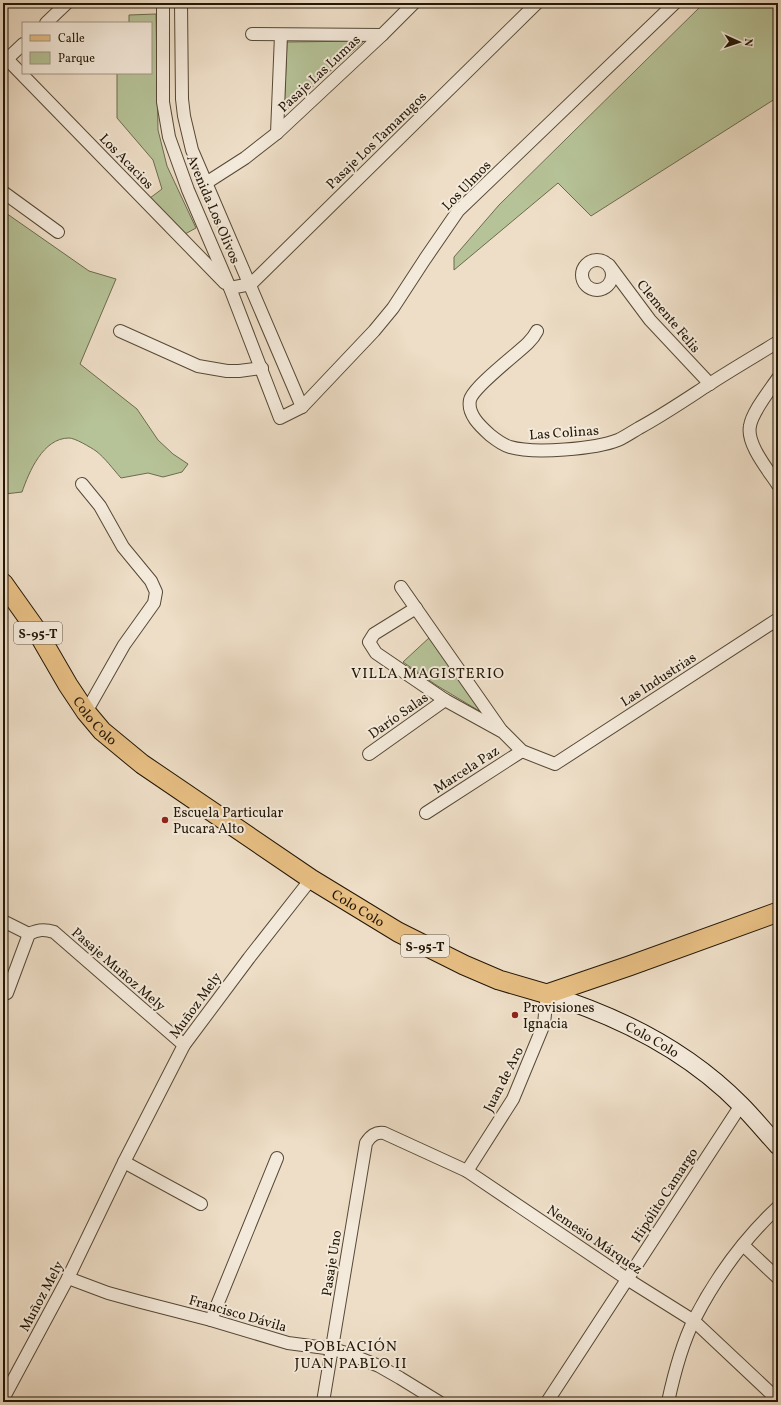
<svg xmlns="http://www.w3.org/2000/svg" width="781" height="1405" font-family="Vollkorn,serif">
<style>
.green{fill:#b6c297;stroke:#6c6c4e}
.lines{fill:none;stroke-linecap:round;stroke-linejoin:round}
.street-casing{stroke:#564936;stroke-width:14}
.secondary-casing{stroke:#231706;stroke-width:19}
.primary-casing{stroke:#231706;stroke-width:21}
.street{stroke:#f4eadb;stroke-width:12}
.secondary{stroke:#f4eadb;stroke-width:17}
.primary{stroke:#e7bf84;stroke-width:19}
.poi-dot{fill:#8f2418;stroke:#f4eadb;stroke-width:1.5}
.labels{text-anchor:middle;stroke-width:4;stroke-linejoin:round;paint-order:stroke}
.shield{fill:#f4eadb;stroke:#625646;stroke-width:1}
.shield-label{font-size:13px;font-weight:bold;fill:#231706}
.street-label{font-size:14px;fill:#231706;stroke:#f4eadb}
.poi-label{font-size:14px;fill:#231706;stroke:#f4eadb;text-anchor:start}
.neighbourhood-label{font-size:15px;letter-spacing:1px;fill:#231706;stroke:#f4eadb}
</style>
<rect width="100%" height="100%" fill="#eedec7"/>
<filter id="stains"><feTurbulence type="fractalNoise" baseFrequency=".005" numOctaves="4"/><feColorMatrix values="0 0 0 0 .2 0 0 0 0 .09 0 0 0 0 .02 0 0 0 .5 -.17"/></filter>
<radialGradient id="worn" r=".72"><stop offset=".6" stop-color="#630" stop-opacity="0"/><stop offset="1" stop-color="#630" stop-opacity=".3"/></radialGradient>
<g class="green">
<polygon points="704,3 778,3 778,97 591,216 558,183 454,270 454,257 499,205"/>
<polygon points="156,14 158,130 167,166 196,228 185,234 150,198 162,189 153,160 117,118 117,73 151,73 151,23 129,23 129,15"/>
<polygon points="364,41 284,112 287,42"/>
<path d="M3,211L89,271L116,279L80,364L137,409L158,440L173,454L188,464L182,472L163,477L148,473L121,478C113,469 105,458 96,451C90,447 75,438 69,438C43,438 29,472 22,492L5,494L3,493Z"/>
<polygon points="430,637 481,712 436,685 403,662"/>
</g>
<g class="lines">
<g class="street-casing">
<g id="street">
<polyline points="163,3 163,102 169,137 188,190 230,288 280,418 302,407 374,331 393,308 425,259 458,211 675,3"/>
<polyline points="181,3 182,99 184,116 192,150 302,407"/>
<polyline points="46,23 67,3"/>
<polyline points="252,34 382,35"/>
<polyline points="3,55 225,283"/>
<polyline points="3,63 23,44"/>
<polyline points="277,133 281,35"/>
<polyline points="206,183 245,158 277,133 382,35 414,3"/>
<polyline points="3,192 58,232"/>
<circle cx="597" cy="275" r="15"/>
<polyline points="609,265 650,320 710,384"/>
<polyline points="230,288 251,284 537,3"/>
<polyline points="120,331 198,366 227,371 239,371 262,368"/>
<path d="M537,331C535,335 532,339 528,343C517,354 473,387 470,400C467,414 480,426 490,435C495,439 503,445 510,447C534,454 596,449 618,440C625,437 632,432 639,428C663,415 685,400 708,385C731,370 755,356 778,342"/>
<path d="M778,378C770,390 752,412 750,426C746,444 769,471 778,485"/>
<polyline points="82,484 100,506 123,547 151,581 156,592 154,603 124,645 86,712"/>
<polyline points="401,587 501,730"/>
<polyline points="416,608 374,634 369,642 376,653 445,700 503,732 522,751 555,764 778,619"/>
<polyline points="369,754 445,700"/>
<polyline points="426,813 522,751"/>
<polyline points="3,921 29,934"/>
<path d="M3,995L7,993L29,934C38,929 45,929 54,932L184,1045"/>
<polyline points="124,1162 201,1204"/>
<polyline points="467,1171 513,1099 544,1024 547,994"/>
<polyline points="743,1245 778,1278"/>
<polyline points="68,1278 108,1293 141,1302 211,1320 288,1343 333,1349 349,1354 379,1366 400,1378 439,1402"/>
<polyline points="211,1320 277,1158"/>
<polyline points="3,1399 68,1278 124,1162 184,1045 249,958 311,879"/>
<path d="M323,1402L366,1143C371,1135 376,1132 384,1133L467,1171L627,1279L694,1321L778,1400"/>
<polyline points="547,1402 741,1105"/>
<path d="M668,1402C674,1374 681,1346 694,1320C715,1279 744,1239 778,1207"/>
</g>
</g>
<g class="secondary-casing">
<g id="secondary">
<path id="s1" d="M547,994C618,1016 688,1051 741,1105C754,1118 766,1133 778,1146"/>
</g>
</g>
<g class="primary-casing">
<g id="primary">
<path id="s2" d="M3,583L35,628L68,685L86,712L102,731L142,764L311,879L398,932L464,965L499,980L547,994L629,966L778,912"/>
</g>
</g>
<use href="#street" class="street"/>
<use href="#secondary" class="secondary"/>
<use href="#primary" class="primary"/>
</g>
<g class="poi-dot">
<circle cx="165" cy="820" r="4"/>
<circle cx="515" cy="1015" r="4"/>
</g>
<g class="labels">
<g class="shield">
<rect x="14" y="622" width="48" height="22" rx="3"/>
<rect x="401" y="935" width="48" height="22" rx="3"/>
</g>
<g class="shield-label">
<text x="38" y="638">S-95-T</text>
<text x="425" y="951">S-95-T</text>
</g>
<g class="street-label">
<text transform="translate(319 73) rotate(-43)" y="5">Pasaje Las Lumas</text>
<text transform="translate(376 140) rotate(-44)" y="5">Pasaje Los Tamarugos</text>
<text transform="translate(127 161) rotate(46)" y="5">Los Acacios</text>
<text transform="translate(466 185) rotate(-46)" y="5">Los Ulmos</text>
<text transform="translate(214 209) rotate(67)" y="5">Avenida Los Olivos</text>
<text transform="translate(669 316) rotate(50)" y="5">Clemente Felis</text>
<text transform="translate(564 432) rotate(-4)" y="5">Las Colinas</text>
<text transform="translate(658 679) rotate(-33)" y="5">Las Industrias</text>
<text transform="translate(398 715) rotate(-35)" y="5">Darío Salas</text>
<text dy="5" stroke="none"><textPath href="#s2" startOffset="166">Colo Colo</textPath></text>
<text transform="translate(466 769) rotate(-33)" y="5">Marcela Paz</text>
<text dy="5" stroke="none"><textPath href="#s2" startOffset="490">Colo Colo</textPath></text>
<text transform="translate(119 969) rotate(41)" y="5">Pasaje Muñoz Mely</text>
<text transform="translate(195 1005) rotate(-54)" y="5">Muñoz Mely</text>
<text dy="5" stroke="none"><textPath href="#s1" startOffset="115">Colo Colo</textPath></text>
<text transform="translate(503 1079) rotate(-63)" y="5">Juan de Aro</text>
<text transform="translate(664 1195) rotate(-57)" y="5">Hipólito Camargo</text>
<text transform="translate(595 1239) rotate(34)" y="5">Nemesio Márquez</text>
<text transform="translate(331 1263) rotate(-81)" y="5">Pasaje Uno</text>
<text transform="translate(41 1296) rotate(-62)" y="5">Muñoz Mely</text>
<text transform="translate(238 1313) rotate(16)" y="5">Francisco Dávila</text>
</g>
<g class="poi-label">
<text x="173" y="817">Escuela Particular<tspan x="173" dy="16">Pucara Alto</tspan></text>
<text x="523" y="1012">Provisiones<tspan x="523" dy="16">Ignacia</tspan></text>
</g>
<g class="neighbourhood-label">
<text x="428" y="678">VILLA MAGISTERIO</text>
<text x="351" y="1351">POBLACIÓN<tspan x="351" dy="17">JUAN PABLO II</tspan></text>
</g>
</g>
<rect width="781" height="1405" fill="none" stroke="#eedec7" stroke-width="16"/>
<rect x="4" y="4" width="773" height="1397" fill="none" stroke="#231706" stroke-width="2"/>
<rect x="8" y="8" width="765" height="1389" fill="none" stroke="#231706"/>
<rect x="22" y="22" width="130" height="52" fill="#f4eadb" stroke="#a09686"/>
<rect x="30" y="35" width="20" height="6" fill="#e7bf84" stroke="#a09686"/>
<text x="58" y="42" font-size="12" fill="#231706">Calle</text>
<rect x="30" y="52" width="20" height="12" fill="#b6c297" stroke="#a09686"/>
<text x="58" y="62" font-size="12" fill="#231706">Parque</text>
<g transform="translate(739 42) rotate(93)" stroke="#f4eadb" stroke-width="3" paint-order="stroke">
<path d="M0-3L7 15L0 10L-7 15Z" fill="#231706"/>
<text y="-6" font-size="11" font-weight="bold" text-anchor="middle" fill="#231706">N</text>
</g>
<rect width="100%" height="100%" filter="url(#stains)"/>
<rect width="100%" height="100%" fill="url(#worn)"/>
</svg>
